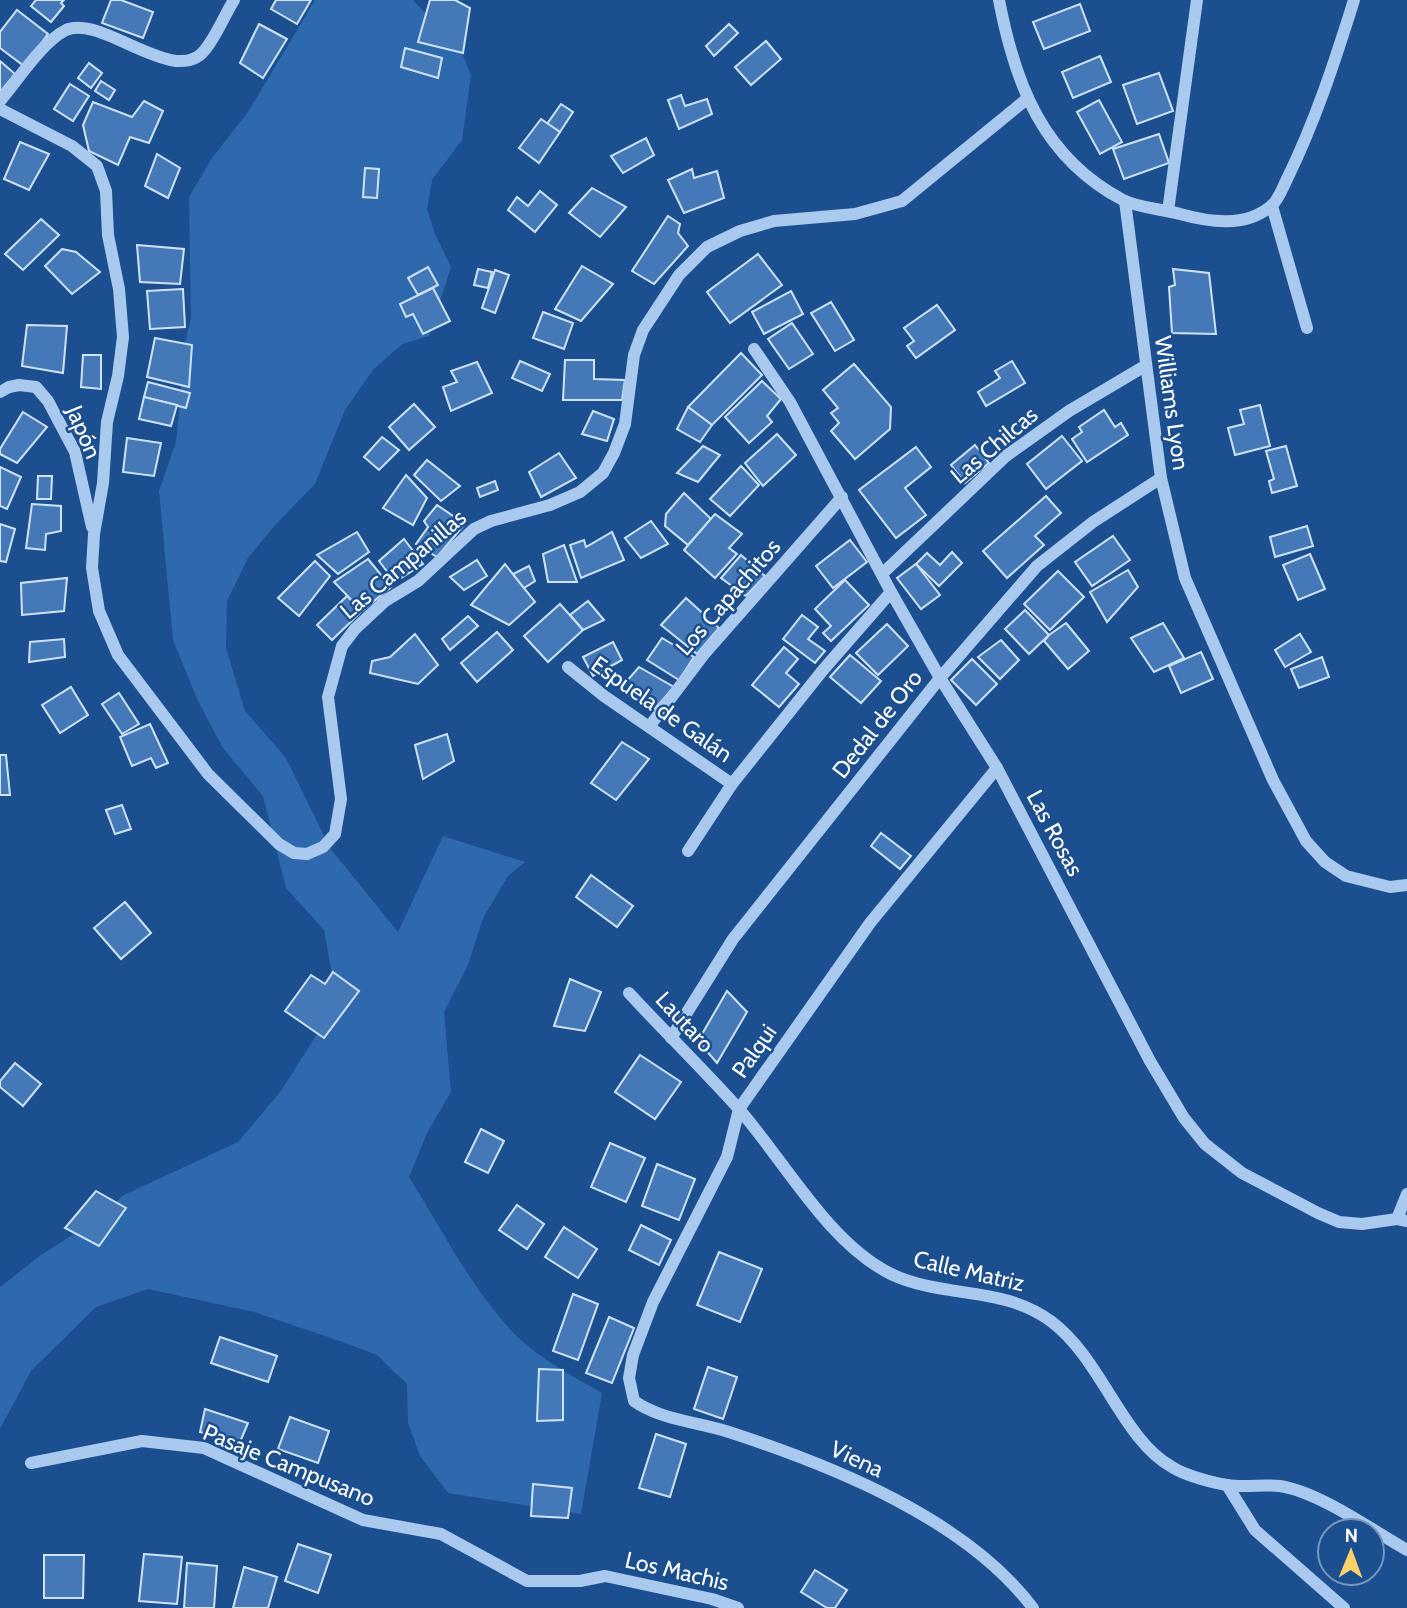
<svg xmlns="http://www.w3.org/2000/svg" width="1407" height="1608" font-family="Cabin,sans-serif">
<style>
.green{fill:#2e69ad}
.building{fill:#4478b7;stroke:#cfe3fa;stroke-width:2}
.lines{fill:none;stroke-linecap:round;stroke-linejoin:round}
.minor{stroke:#a9c9ee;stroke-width:12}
.labels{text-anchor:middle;stroke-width:5;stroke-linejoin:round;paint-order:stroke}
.street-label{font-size:23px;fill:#fff;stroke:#1b4f8f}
</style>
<rect width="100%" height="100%" fill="#1b4f8f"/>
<path class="green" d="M315,0H413L462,53L471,75L462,140L432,180L427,209L435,234L451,267L429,336L402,344L373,370L345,410L315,484L276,524L248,558L227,601L226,648L245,711L286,758L330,848L398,932L443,836L525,862L508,876L483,918L468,965L444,1012L451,1092L427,1133L409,1177C441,1228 469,1284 510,1329C534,1356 571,1375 602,1393L581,1514L448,1493L420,1456L408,1423L407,1384L377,1355L337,1340L254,1312L148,1289L96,1307L31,1371L0,1429V1287L41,1255L88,1225L124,1195L238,1142L281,1091L322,1026L331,969L324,930L286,888L263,796L223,748L198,701L173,640L159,491L176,442L181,391L182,354L191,318L189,197L212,158L248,112Z"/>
<g class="building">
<polygon points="36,0 64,0 61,3 64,6 51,22 31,6"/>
<polygon points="111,0 121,0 153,12 143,38 102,23"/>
<polygon points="276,0 311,0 297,24 271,9"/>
<polygon points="430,0 455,0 470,8 463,53 418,42"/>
<polygon points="1080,4 1090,31 1044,49 1033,22"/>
<polygon points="17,10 48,34 24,66 0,48 0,32"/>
<polygon points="259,24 287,39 263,78 240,63"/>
<polygon points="729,24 738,33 714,56 706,46"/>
<polygon points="766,41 781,59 751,85 735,67"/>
<polygon points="405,48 442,58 438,78 401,67"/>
<polygon points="1100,56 1111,82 1073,98 1062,72"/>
<polygon points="0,61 15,74 0,92"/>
<polygon points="89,63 102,73 91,88 78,78"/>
<polygon points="1159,73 1173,111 1137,124 1123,85"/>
<polygon points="101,81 115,90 109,100 95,91"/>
<polygon points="70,84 89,96 73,121 54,109"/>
<polygon points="681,95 685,106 707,99 712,114 679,129 668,100"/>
<polygon points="1099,100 1122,142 1100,154 1077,112"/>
<polygon points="144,101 163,111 149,143 130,137 118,165 89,151 83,125 93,102 132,117"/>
<polygon points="561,104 573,112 560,132 547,124"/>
<polygon points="541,119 560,132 539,163 519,148"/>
<polygon points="1159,134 1169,163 1124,179 1113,149"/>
<polygon points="646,138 654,155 623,173 611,156"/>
<polygon points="20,142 49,154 29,190 4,179"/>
<polygon points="157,154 180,168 168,198 145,186"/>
<polygon points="365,168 379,169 377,198 363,197"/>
<polygon points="692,169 694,178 717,171 724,198 684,213 668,180"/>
<polygon points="592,188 626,207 600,237 569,213"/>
<polygon points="540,191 557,205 535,232 508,210 517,197 528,206"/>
<polygon points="668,216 680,224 678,233 688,246 654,284 632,271"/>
<polygon points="41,219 59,235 23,270 5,254"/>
<polygon points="137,245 184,249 180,284 140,282"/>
<polygon points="62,249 76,252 100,272 72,294 45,266"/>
<polygon points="758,254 782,285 730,323 707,292"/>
<polygon points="582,266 613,284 581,321 555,309"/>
<polygon points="428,267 438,285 418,295 408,278"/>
<polygon points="478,269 492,272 488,288 474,285"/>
<polygon points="1173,269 1209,273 1216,334 1172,333 1169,287 1175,285"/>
<polygon points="495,270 509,275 495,313 482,308"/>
<polygon points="433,288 450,321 423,334 413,314 406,317 400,304"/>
<polygon points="183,289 185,327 150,329 147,291"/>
<polygon points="791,291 803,314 764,334 752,312"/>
<polygon points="831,302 854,340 835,351 811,313"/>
<polygon points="937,305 955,330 916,358 907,346 914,341 904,328"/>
<polygon points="543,312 573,323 564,349 533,338"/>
<polygon points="792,323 813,354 789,369 768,339"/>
<polygon points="27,325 67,326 63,373 22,366"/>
<polygon points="155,338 192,345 189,387 147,377"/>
<polygon points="741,353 762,375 712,425 688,407"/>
<polygon points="83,355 101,355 101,389 81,387"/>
<polygon points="565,360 594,360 594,379 625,380 622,400 563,400"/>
<polygon points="520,361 550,374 542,391 512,378"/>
<polygon points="1012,361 1025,383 986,406 978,392 1000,378 995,371"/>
<polygon points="477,362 492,393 451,411 443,387 457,382 451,371"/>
<polygon points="854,364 891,407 890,429 855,459 831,431 839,423 831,413 838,408 823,390"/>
<polygon points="762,381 781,399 767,416 772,422 749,443 725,417"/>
<polygon points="148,382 190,393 186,408 144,397"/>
<polygon points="144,397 177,405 171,426 139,419"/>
<polygon points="414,404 435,427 409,450 389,427"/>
<polygon points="1260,405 1270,446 1235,455 1228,428 1244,424 1240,410"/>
<polygon points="688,407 712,425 700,442 677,429"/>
<polygon points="1104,410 1115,427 1121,423 1128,435 1087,462 1072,439 1082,432 1079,427"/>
<polygon points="593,411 614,419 607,441 582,434"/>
<polygon points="23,412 47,427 17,463 0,454 0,449"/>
<polygon points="777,434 796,455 763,486 745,463"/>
<polygon points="1062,436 1082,461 1046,489 1027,464"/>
<polygon points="382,437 399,450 379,470 364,457"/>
<polygon points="127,438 161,443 154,476 123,472"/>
<polygon points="975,445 989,463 965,483 951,465"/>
<polygon points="703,446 720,455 698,482 677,473"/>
<polygon points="1286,446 1297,486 1272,493 1269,481 1274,479 1266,451"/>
<polygon points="916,447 931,467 905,488 926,515 896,538 859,490"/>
<polygon points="559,453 576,478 541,497 529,472"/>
<polygon points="427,460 460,486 441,501 414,475"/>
<polygon points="741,466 759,485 730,516 710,499"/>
<polygon points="0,467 21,477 7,509 0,506"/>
<polygon points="406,475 427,498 413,525 383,508"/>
<polygon points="38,476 52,476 51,499 37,499"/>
<polygon points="495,481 498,490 480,497 477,488"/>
<polygon points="684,493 711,519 688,545 665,526 666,514"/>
<polygon points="1046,496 1061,513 1035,536 1044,545 1007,578 983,551"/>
<polygon points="32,504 61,506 61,531 46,534 45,550 26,548"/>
<polygon points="437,505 465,524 437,557 416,544 428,527 424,521"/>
<polygon points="715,514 742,534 729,548 737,554 715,578 684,550"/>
<polygon points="651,521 668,544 641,558 625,538"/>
<polygon points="0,524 15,529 6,562 0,561"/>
<polygon points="1307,526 1313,546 1275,557 1270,537"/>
<polygon points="357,532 369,552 338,574 317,555"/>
<polygon points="612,532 624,560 581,578 570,545 584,540 586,547"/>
<polygon points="1113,536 1130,560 1092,586 1075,562"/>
<polygon points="404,539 423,564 395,582 379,561"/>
<polygon points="850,540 867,562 833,588 816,566"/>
<polygon points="564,545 577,582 548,582 543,554"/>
<polygon points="952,552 962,563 939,586 916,564 927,553 940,565"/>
<polygon points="1310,554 1325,589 1298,600 1283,565"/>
<polygon points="741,555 765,576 746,596 721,578"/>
<polygon points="368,559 391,587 362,611 334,582"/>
<polygon points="477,560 487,576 464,590 450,577"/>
<polygon points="315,561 330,576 299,616 278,598"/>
<polygon points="505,564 535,602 509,625 471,605"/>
<polygon points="916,564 940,595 921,609 897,578"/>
<polygon points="529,566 535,581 524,588 513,574"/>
<polygon points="1128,570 1138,587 1107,622 1090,592"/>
<polygon points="1058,571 1084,597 1050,630 1024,604"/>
<polygon points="67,578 64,611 22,615 21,583"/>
<polygon points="845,580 869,605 831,641 823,633 831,626 815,609"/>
<polygon points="347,596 362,611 332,640 317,625"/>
<polygon points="686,598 719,628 697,654 661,625"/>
<polygon points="588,601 604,620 583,630 570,615"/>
<polygon points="560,604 583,630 548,662 524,636"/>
<polygon points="1025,610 1049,635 1029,654 1005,629"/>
<polygon points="802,615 818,627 808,639 825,651 815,663 783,639"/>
<polygon points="468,616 478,626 450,650 442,639"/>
<polygon points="1066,623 1089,651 1068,669 1044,641 1049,635"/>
<polygon points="1163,623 1184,658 1154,672 1131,638"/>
<polygon points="887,624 908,646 878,675 856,653"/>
<polygon points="497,632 513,650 477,682 461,663"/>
<polygon points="415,634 438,665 418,684 370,673 372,661 390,657"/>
<polygon points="1300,634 1311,652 1285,667 1275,650"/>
<polygon points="662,638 694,657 679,680 647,660"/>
<polygon points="64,639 65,657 29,662 30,642"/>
<polygon points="1001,640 1019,660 1000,679 978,657"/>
<polygon points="613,642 622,660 593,676 583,657"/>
<polygon points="784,647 798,659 786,673 799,684 779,707 752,685"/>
<polygon points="1201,652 1213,679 1181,693 1169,666"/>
<polygon points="850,655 881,681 861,703 830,677"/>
<polygon points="1322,657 1329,677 1299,688 1291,669"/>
<polygon points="972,659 997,684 976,705 951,680"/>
<polygon points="639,667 674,687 652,712 620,689"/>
<polygon points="71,687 88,715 60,733 42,705"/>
<polygon points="119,693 139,724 122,734 102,704"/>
<polygon points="150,724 168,763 156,768 151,758 132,766 120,737"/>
<polygon points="447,734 454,761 423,779 415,745"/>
<polygon points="622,742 649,759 616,800 591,783"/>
<polygon points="0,755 6,755 10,795 0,795"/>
<polygon points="122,805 131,829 115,834 106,810"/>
<polygon points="881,833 911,856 900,869 871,846"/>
<polygon points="591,875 633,906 617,927 576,897"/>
<polygon points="125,902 151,933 121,959 94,928"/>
<polygon points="333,972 359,991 324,1038 285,1011 311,975 325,984"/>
<polygon points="570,979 601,992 585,1031 554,1026"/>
<polygon points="727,991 747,1012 717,1063 698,1041"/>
<polygon points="640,1055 681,1082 655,1119 615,1092"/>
<polygon points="15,1063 41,1084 23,1106 0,1087 0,1081"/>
<polygon points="481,1129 504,1141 488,1173 465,1162"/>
<polygon points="610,1143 645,1158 626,1202 591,1187"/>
<polygon points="657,1164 695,1179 679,1220 642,1206"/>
<polygon points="96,1191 126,1208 99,1246 65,1228"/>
<polygon points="517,1205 544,1224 527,1249 499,1230"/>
<polygon points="641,1225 671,1240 659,1265 629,1250"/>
<polygon points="564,1227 597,1249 578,1278 545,1257"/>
<polygon points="719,1252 762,1269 740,1322 697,1305"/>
<polygon points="573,1294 598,1304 578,1360 553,1351"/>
<polygon points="609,1317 634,1328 612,1383 586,1373"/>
<polygon points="220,1337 277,1356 268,1382 211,1363"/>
<polygon points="708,1367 737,1377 723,1419 694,1409"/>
<polygon points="539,1369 563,1370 563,1420 537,1421"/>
<polygon points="205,1409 248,1423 240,1442 200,1432"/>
<polygon points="290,1417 329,1431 318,1463 278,1449"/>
<polygon points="656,1434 686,1444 670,1497 639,1488"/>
<polygon points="533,1484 572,1488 568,1518 531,1516"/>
<polygon points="298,1544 331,1555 318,1593 285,1581"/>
<polygon points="144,1554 182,1557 177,1604 139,1601"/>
<polygon points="44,1555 84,1555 83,1598 44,1598"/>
<polygon points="187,1563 217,1566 214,1608 184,1608"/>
<polygon points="244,1567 277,1577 268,1608 233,1608"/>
<polygon points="815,1570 847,1590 835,1608 827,1608 801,1592"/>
</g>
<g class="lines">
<g class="minor">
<path d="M999,0C1015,84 1043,158 1123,200C1139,208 1162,209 1180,214C1209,222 1245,228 1271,206C1278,201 1283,187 1287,179C1315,122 1335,61 1354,0"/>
<path d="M0,101C18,80 42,42 66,30C101,14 174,87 204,51C216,37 224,16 234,0"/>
<polyline points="0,109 72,146 97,166 106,191 108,235 119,289 123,337 118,376 107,422 103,483 94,534 92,568 99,611 118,655 208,774 279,844 294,853 307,854 323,847 335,834 341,799 328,697 342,646 355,629 385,601 418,581 474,529 491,521 550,505 580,492 603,473 614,453 625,424 634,355 643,330 679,275 707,247 740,231 774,221 855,214 902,201 1028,98"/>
<polyline points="1125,201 1161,478 1185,578 1273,780 1306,841 1325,862 1346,876 1390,887 1407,885"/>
<polyline points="1272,206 1307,328"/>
<polyline points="1168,211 1197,0"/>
<polyline points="754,349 790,402 891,592 940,678 997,768 1150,1061 1184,1118 1205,1144 1242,1173 1318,1213 1339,1222 1362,1224 1397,1219 1407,1221"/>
<polyline points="0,392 9,387 19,385 36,387 48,401 75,452 92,527"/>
<polyline points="882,574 1006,456 1069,411 1145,366"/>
<polyline points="568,667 604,696 732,784"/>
<polyline points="649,727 705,653 842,497"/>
<path d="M997,768L870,923L739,1109L727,1157L653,1302L633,1355L629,1378L634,1401C661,1420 698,1422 729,1432C833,1466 966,1519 1033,1608"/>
<polyline points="688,851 732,784 823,670 891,592"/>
<path d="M629,993C665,1032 703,1069 738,1108C784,1160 828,1243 891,1274C944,1299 1003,1285 1052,1322C1102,1360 1122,1439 1172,1467C1184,1475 1213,1483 1227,1485C1244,1488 1263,1484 1280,1486C1319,1492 1372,1530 1407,1550"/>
<polyline points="671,1038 733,939 940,678 1037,566 1093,522 1161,478"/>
<polyline points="1397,1219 1407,1194"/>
<polyline points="31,1463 142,1441 204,1448 363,1520 441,1534 527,1581 580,1581 605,1576 712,1599 738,1608"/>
<polyline points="1227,1485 1255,1530 1344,1608"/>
</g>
</g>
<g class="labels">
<g class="street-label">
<text transform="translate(1172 403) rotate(82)" y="8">Williams Lyon</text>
<text transform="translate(84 432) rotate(67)" y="8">Japón</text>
<text transform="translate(994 445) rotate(-40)" y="8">Las Chilcas</text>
<text transform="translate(403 564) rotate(-40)" y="8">Las Campanillas</text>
<text transform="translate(728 597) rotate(-49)" y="8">Los Capachitos</text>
<text transform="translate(662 709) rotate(35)" y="8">Espuela de Galán</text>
<text transform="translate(877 724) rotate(-52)" y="8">Dedal de Oro</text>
<text transform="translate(1055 833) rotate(62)" y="8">Las Rosas</text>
<text transform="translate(685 1022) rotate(47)" y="8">Lautaro</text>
<text transform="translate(754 1051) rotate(-55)" y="8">Palqui</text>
<text transform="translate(969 1271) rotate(13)" y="8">Calle Matriz</text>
<text transform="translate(857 1459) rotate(25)" y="8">Viena</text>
<text transform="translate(289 1465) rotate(22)" y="8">Pasaje Campusano</text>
<text transform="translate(677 1571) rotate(13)" y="8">Los Machis</text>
</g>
</g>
<g transform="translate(1351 1552) rotate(1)"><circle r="33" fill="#1b4f8f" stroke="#7695bc" stroke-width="2"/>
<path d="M0-5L12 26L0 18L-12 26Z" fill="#ffd166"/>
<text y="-10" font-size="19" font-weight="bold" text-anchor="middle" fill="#ffffff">N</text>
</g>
</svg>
